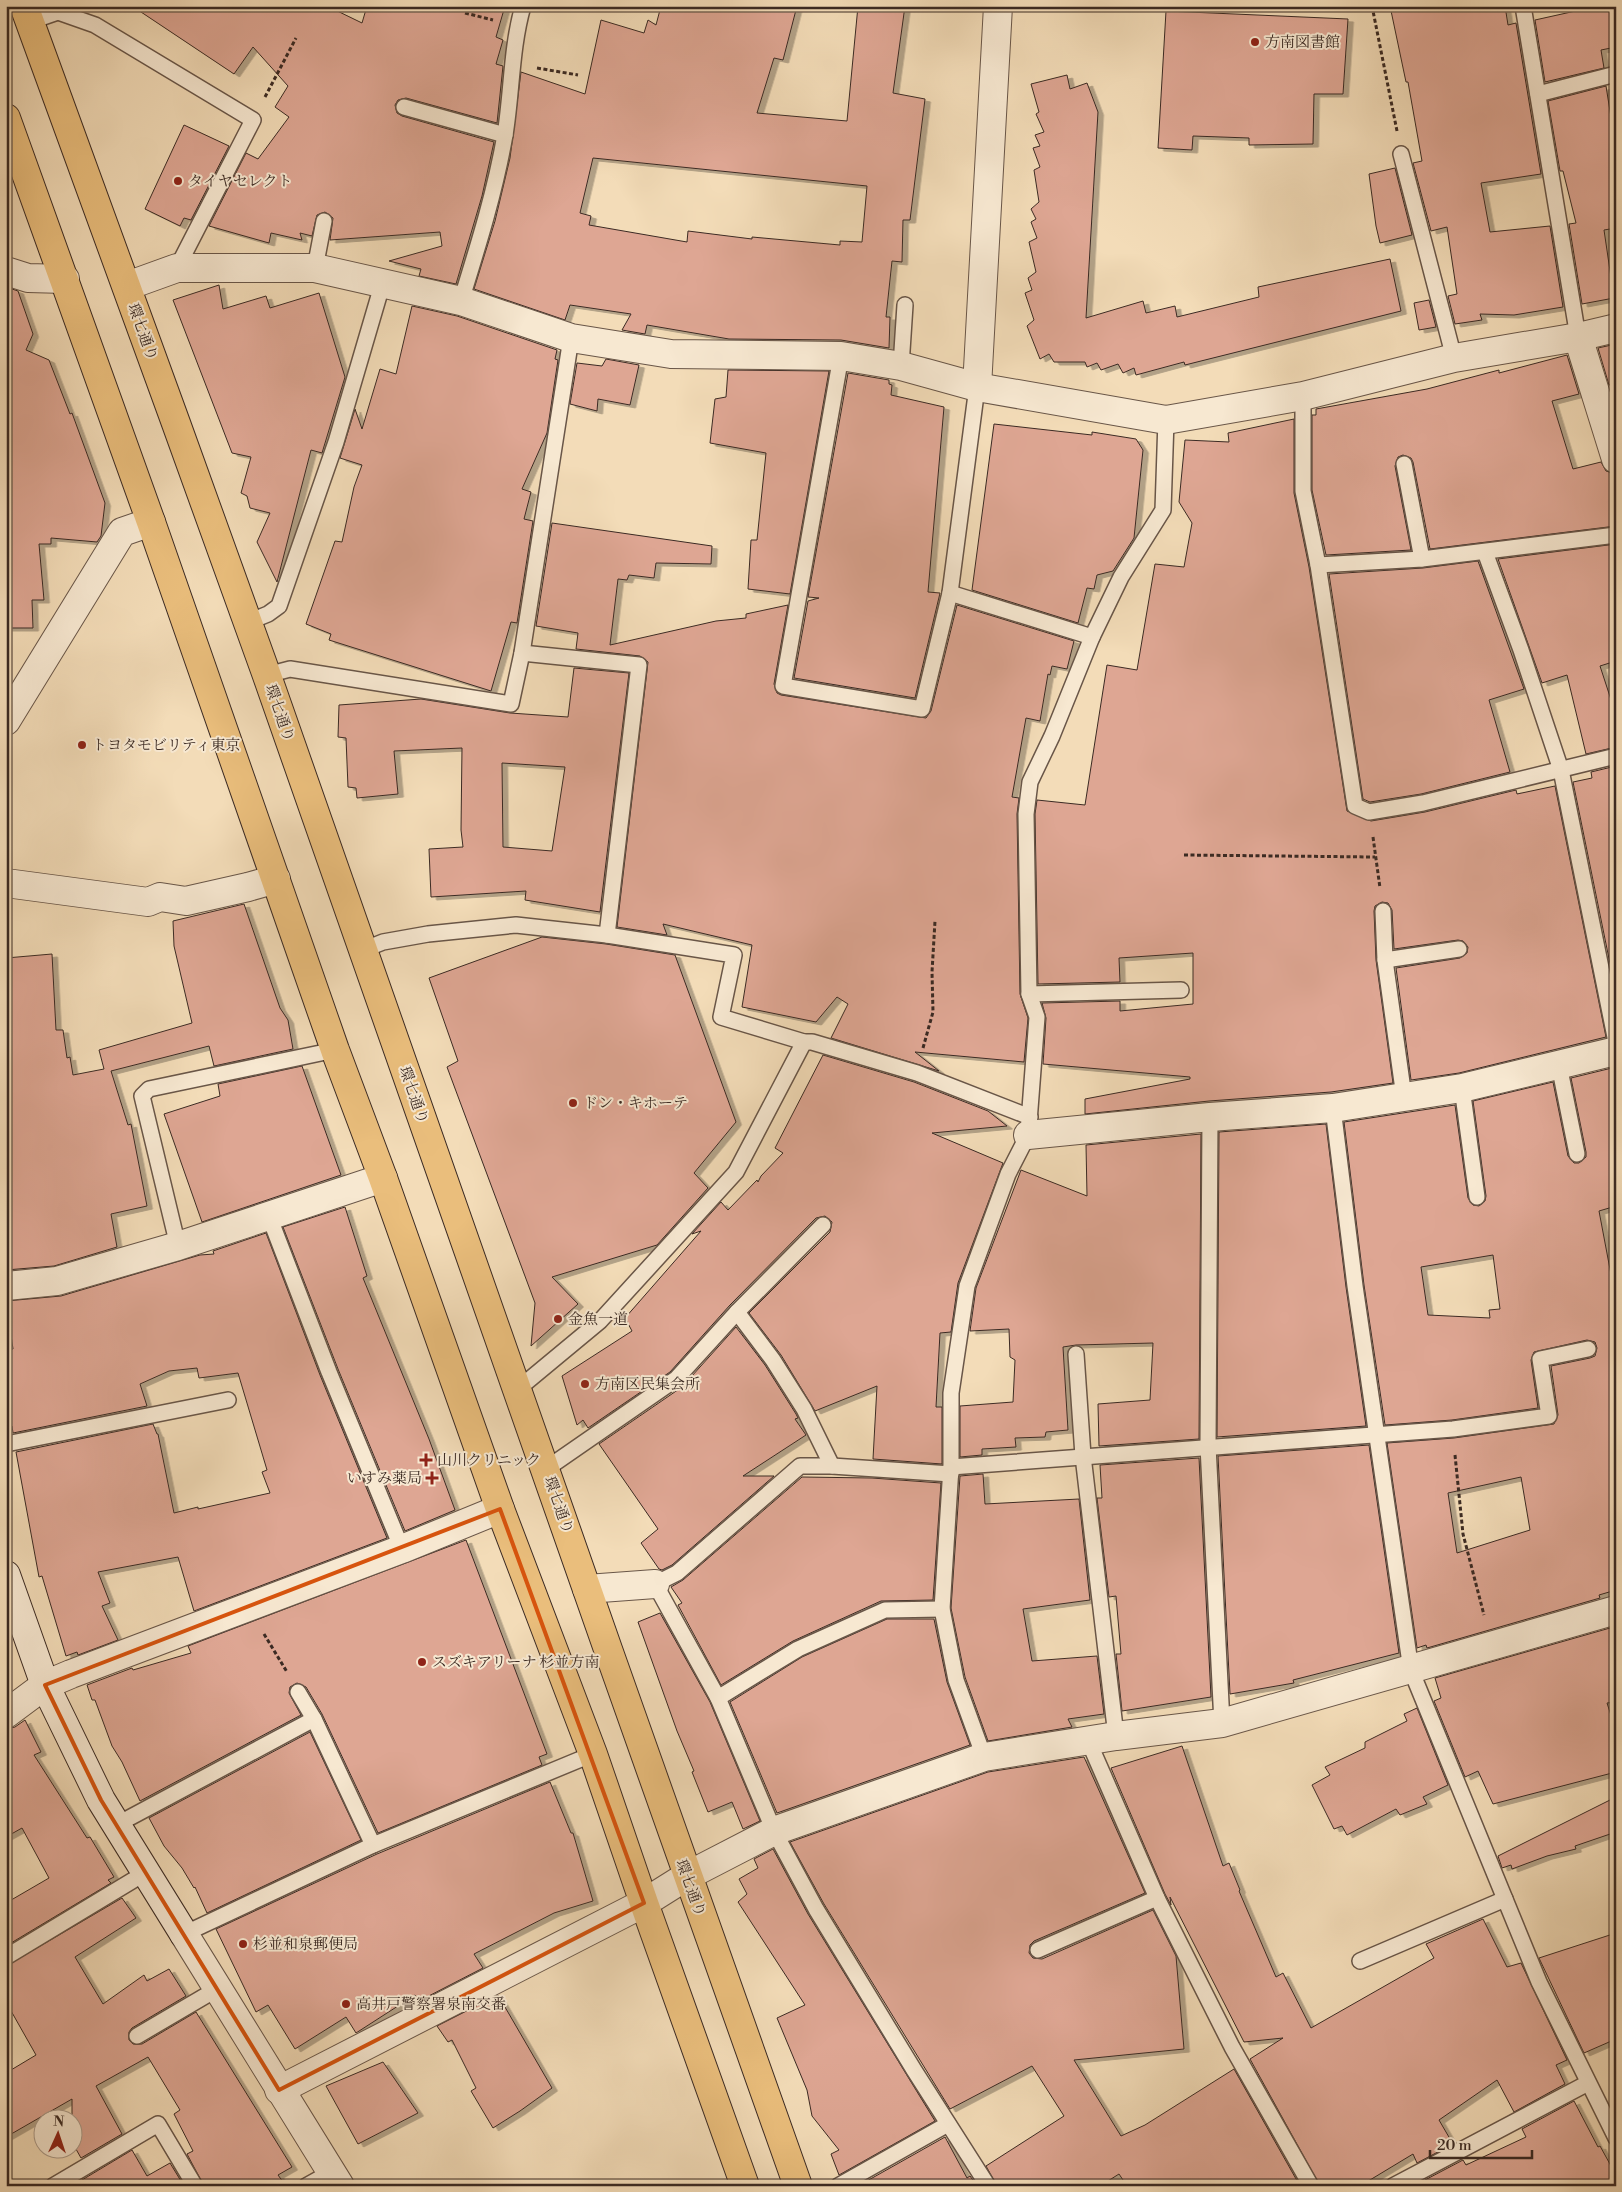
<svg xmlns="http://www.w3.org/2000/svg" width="1622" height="2192" font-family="'Libre Bodoni','Noto Serif JP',serif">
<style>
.building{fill:#dea693;stroke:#3b2a23;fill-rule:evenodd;filter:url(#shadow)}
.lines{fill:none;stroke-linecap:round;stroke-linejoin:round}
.lane-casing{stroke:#695648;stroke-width:18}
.street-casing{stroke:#695648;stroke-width:30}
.secondary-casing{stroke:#3b2a23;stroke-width:30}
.primary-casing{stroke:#3b2a23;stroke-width:30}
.path{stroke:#3b2a23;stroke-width:3;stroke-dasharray:4 2.5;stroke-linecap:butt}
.lane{stroke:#f7e8d1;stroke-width:15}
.street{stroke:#f7e8d1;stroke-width:28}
.secondary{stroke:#f7e8d1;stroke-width:28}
.primary{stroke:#eabe7c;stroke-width:28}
.marked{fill:none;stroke:#d7540e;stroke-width:4;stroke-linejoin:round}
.poi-dot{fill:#8f2418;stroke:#f7e8d1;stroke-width:2}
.labels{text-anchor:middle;stroke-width:4;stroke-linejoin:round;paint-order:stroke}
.poi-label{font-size:15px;fill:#3b2a23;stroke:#f7e8d1;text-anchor:start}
.street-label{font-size:15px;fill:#3b2a23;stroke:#f7e8d1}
</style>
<defs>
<filter id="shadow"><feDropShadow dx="5.5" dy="3" stdDeviation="0" flood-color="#0004"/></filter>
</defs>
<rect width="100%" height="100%" fill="#f3dcb8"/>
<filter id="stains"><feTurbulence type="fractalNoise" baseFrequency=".004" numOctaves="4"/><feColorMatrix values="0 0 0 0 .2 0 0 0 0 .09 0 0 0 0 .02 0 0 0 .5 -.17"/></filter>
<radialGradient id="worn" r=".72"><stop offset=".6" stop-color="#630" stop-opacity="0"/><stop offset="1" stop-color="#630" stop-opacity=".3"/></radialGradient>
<g class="building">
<polygon points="132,6 327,6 362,23 367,6 505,6 496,37 503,40 496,64 503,66 497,123 406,98 398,100 395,105 397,113 402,116 494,142 482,196 456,284 419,276 421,269 389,261 442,246 440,232 330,240 333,218 325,212 317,215 312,236 300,233 302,240 271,233 269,243 209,226 246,153 258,159 289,117 275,107 288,86 253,47 234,74"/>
<path d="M661,6H797L783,60L774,58L757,113L847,121L858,6H905L893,93L925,99L910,220H903L902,262L892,261L886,317H890L889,348L841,340L729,339L647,325L645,334L622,330L631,314L570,305L565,320L474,289L495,221L510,158L521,72L585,94L601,20L644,33L648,20L656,25ZM593,158L867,186L862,242L840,241V245L752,237V239L688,231L687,242L589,225L591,216L580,213Z"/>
<polygon points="1390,6 1505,6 1508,25 1516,23 1541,174 1481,183 1490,232 1550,226 1563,307 1514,315 1480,314 1482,320 1455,324 1448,296 1457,294 1447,227 1431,231 1413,163 1422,161 1408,82 1406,82"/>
<polygon points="1598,6 1616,6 1616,47 1601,50 1604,68 1545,82 1535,20"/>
<polygon points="1166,11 1348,19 1343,94 1314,94 1313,144 1249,145 1249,138 1193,136 1192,150 1158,148"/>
<polygon points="1067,75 1070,89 1087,83 1098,112 1086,318 1143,301 1146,313 1175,306 1177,317 1259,297 1258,287 1390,259 1401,311 1185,365 1184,362 1136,375 1134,368 1123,373 1118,364 1101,370 1097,363 1087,367 1085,362 1054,362 1049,354 1040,359 1027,326 1034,320 1025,293 1032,290 1028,278 1036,272 1029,242 1037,238 1031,222 1036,219 1031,209 1039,202 1034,170 1040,167 1033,148 1040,146 1035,135 1044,132 1036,114 1039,112 1031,84"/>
<polygon points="1606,86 1616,149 1616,228 1604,230 1614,298 1582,304 1569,224 1576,223 1563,171 1560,171 1548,101"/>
<polygon points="184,125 229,146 191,220 184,218 180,226 145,209"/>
<polygon points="1395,168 1412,235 1380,243 1376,226 1369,174"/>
<polygon points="219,285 223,309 266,296 270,308 319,293 345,377 322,453 311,450 277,582 257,542 270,513 250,508 247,496 241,493 251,457 232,453 173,300"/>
<polygon points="6,287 18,291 33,334 26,350 49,360 70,414 72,413 105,503 101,536 97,542 51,538 51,544 39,544 44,600 32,600 33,628 6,628"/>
<polygon points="1429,300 1436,327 1419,330 1414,303"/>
<polygon points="412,306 457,316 557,350 555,359 558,360 547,433 522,489 531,492 524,519 533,521 517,623 511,622 491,691 329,640 331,634 306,624 335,541 342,542 354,487 362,465 340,458 355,409 362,429 380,369 396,374"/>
<polygon points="1616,344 1616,384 1609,385 1598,348"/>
<polygon points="1567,355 1579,394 1552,401 1573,469 1601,462 1606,471 1616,474 1616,526 1430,549 1413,462 1411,458 1403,455 1398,457 1395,466 1411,550 1326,555 1312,490 1312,415 1316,415 1316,409 1427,389 1499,370 1499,373"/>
<polygon points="606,359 639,365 630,405 598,399 597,411 570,404 577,363 602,366"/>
<polygon points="728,370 829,371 790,594 748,589 751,540 757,540 766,453 710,443 715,399 726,397"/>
<polygon points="848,373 889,380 889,384 892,385 891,395 944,407 928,592 940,593 915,698 794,678 808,601 819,598 808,597"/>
<polygon points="1294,419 1294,493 1309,567 1347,811 1371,821 1425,812 1516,790 1517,794 1555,786 1606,1037 1459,1073 1411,1080 1396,968 1460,958 1467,953 1468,947 1463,941 1458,940 1394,949 1392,910 1388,903 1382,902 1375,906 1374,911 1376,960 1393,1083 1331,1092 1209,1101 1085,1114 1085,1099 1190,1079 1190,1077 1043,1064 1046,1018 1042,1003 1120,1001 1120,1011 1193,1004 1193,953 1119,958 1120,982 1038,984 1035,814 1037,800 1085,805 1107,665 1137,670 1155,564 1184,567 1192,523 1179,502 1185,440 1229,442 1228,433"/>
<polygon points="994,424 1092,435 1092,432 1136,439 1143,450 1134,538 1113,571 1097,575 1094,589 1087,588 1078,623 972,590"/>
<polygon points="552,523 712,546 711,564 656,563 654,578 629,575 627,580 618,579 610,645 716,621 746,618 746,614 788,605 774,684 777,693 781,695 926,718 931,711 957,605 1074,641 1067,669 1052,666 1050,675 1048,674 1040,721 1026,718 1012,797 1019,798 1017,814 1020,994 1028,1018 1024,1062 915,1052 939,1071 831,1038 848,1004 837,997 816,1022 742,1007 752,945 663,924 667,935 617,927 648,662 640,656 576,649 578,633 536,626"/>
<polygon points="1616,544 1616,661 1600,666 1616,715 1616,747 1586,754 1567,675 1542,683 1498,559"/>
<polygon points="1478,561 1524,689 1489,700 1510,772 1421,794 1370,802 1363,799 1329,574 1423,568"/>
<path d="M574,668L629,673L600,912L525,900L526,891L431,897L429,849L463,847L461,830L462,748L394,751L398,794L357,798L356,788L348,787L346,738L338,737L339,705L421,699L510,713L568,717ZM502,763L565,767L552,851L503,847Z"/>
<polygon points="1616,766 1616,993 1573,782 1592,778 1591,772"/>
<polygon points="244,904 280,1008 288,1020 293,1049 214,1066 209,1046 111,1071 128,1125 131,1124 147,1206 111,1214 117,1247 54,1266 6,1270 6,958 52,954 56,1030 63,1030 67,1058 70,1057 73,1075 104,1069 99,1050 192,1023 174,946 173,921"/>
<polygon points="542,937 606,944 675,955 736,1122 694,1173 708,1188 657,1245 552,1277 578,1304 531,1346 535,1303 447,1067 458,1061 429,978"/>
<polygon points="823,1055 914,1082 988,1111 1007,1126 932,1133 1003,1163 958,1283 951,1332 940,1333 936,1407 942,1407 942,1464 873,1459 877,1386 815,1411 781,1355 749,1313 830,1232 832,1222 825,1216 816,1218 730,1305 670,1372 588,1428 583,1420 577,1425 562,1376 632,1331 625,1318 701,1231 692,1234 721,1202 728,1210 757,1180 758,1182 761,1176 783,1153 775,1148"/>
<polygon points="302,1066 341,1175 202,1222 164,1114 220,1096 218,1084"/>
<path d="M1616,1067V1206L1599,1211L1616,1301V1590L1599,1595L1600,1598L1427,1648L1426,1645L1417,1648L1387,1443L1454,1438L1554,1424L1558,1415L1551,1366L1590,1358L1595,1356L1597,1348L1595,1342L1587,1340L1534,1352L1531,1360L1538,1408L1452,1420L1385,1425L1364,1285L1344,1122L1455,1105L1468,1198L1473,1205L1479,1206L1485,1201L1486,1196L1473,1101L1553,1082L1568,1156L1574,1163H1579L1586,1157V1152L1571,1078ZM1493,1255L1500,1309L1489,1310L1490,1318L1428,1315L1421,1267ZM1521,1477L1530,1530L1457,1553L1448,1493Z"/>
<polygon points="1326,1124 1346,1287 1366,1426 1217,1437 1219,1132"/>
<polygon points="1201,1134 1199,1439 1099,1446 1098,1404 1150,1400 1153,1343 1076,1345 1063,1347 1068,1430 1046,1432 1045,1437 1015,1438 1016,1447 982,1449 982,1455 960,1457 960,1406 1013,1402 1015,1360 1010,1357 1009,1329 970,1331 976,1288 1021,1170 1087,1196 1086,1145"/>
<polygon points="345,1207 367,1276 363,1278 429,1439 455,1510 405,1531 338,1369 283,1227"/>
<polygon points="266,1233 320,1375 387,1538 194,1611 178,1557 98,1572 110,1603 102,1606 118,1640 78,1655 77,1652 66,1656 42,1576 39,1577 16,1452 153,1424 157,1434 158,1434 174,1513 198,1507 198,1509 270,1493 262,1472 267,1470 238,1373 199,1378 197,1368 169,1371 140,1384 147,1406 13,1433 12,1426 6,1427 6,1350 13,1349 6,1301 61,1296 200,1255 214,1254 213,1251"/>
<polygon points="736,1327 765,1365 796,1414 798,1418 795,1419 806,1435 743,1476 774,1476 672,1565 662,1570 659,1569 641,1543 658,1529 599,1444 682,1387"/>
<polygon points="1369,1445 1399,1653 1293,1680 1294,1683 1230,1694 1218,1456"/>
<polygon points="1199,1458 1211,1697 1122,1711 1116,1654 1121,1654 1116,1596 1109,1597 1097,1498 1102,1498 1100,1465"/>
<polygon points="983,1474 985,1504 1079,1499 1090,1600 1023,1609 1032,1661 1097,1656 1104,1714 1068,1719 1072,1727 988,1741 965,1677 951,1608 960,1476"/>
<polygon points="802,1477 872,1478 941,1483 933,1600 881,1601 793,1641 721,1685 678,1605 682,1603 671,1587 683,1580"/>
<polygon points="466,1540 547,1754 539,1757 542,1765 378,1833 322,1714 306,1687 297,1683 290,1687 289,1693 301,1715 140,1801 122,1762 112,1746 95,1700 92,1700 87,1685 132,1668 133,1670 191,1653 188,1646"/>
<polygon points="660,1613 710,1702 760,1821 743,1829 732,1802 708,1812 692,1772 694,1771 677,1731 638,1622"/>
<polygon points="887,1619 934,1619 947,1682 970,1745 777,1813 730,1702 802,1657"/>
<polygon points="1610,1628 1616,1646 1616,1702 1607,1703 1616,1731 1616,1772 1493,1804 1478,1771 1465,1777 1434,1701 1441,1698 1435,1678"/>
<polygon points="1417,1708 1448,1785 1423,1797 1427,1804 1400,1815 1396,1809 1347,1835 1342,1826 1334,1829 1312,1785 1330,1775 1325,1767 1365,1748 1365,1742 1407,1721 1404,1714"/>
<polygon points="25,1720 41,1752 34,1755 87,1838 90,1837 114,1877 108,1880 111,1883 6,1946 6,1903 49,1878 22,1828 6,1837 6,1729 15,1727"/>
<polygon points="310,1732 361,1840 207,1913 195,1887 194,1888 182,1868 164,1846 149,1818"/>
<polygon points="1182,1746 1223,1866 1229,1863 1240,1890 1239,1891 1276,1977 1283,1973 1311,2028 1434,1958 1426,1944 1483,1919 1507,1967 1521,1963 1567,2060 1556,2065 1565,2084 1514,2112 1497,2080 1439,2120 1453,2144 1417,2163 1413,2154 1360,2186 1320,2186 1250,2059 1283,2038 1244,2042 1170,1897 1171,1905 1165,1894 1111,1768"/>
<polygon points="1084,1757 1145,1893 1034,1941 1030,1945 1029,1953 1033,1958 1042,1959 1153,1910 1176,1956 1184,2049 1074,2060 1121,2136 1145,2125 1234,2069 1300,2186 1127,2186 1119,2174 1100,2186 997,2186 986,2166 1064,2116 1032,2066 950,2109 824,1904 790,1842 988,1772"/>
<polygon points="550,1782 571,1833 573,1833 593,1901 554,1913 474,1954 483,1968 419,2001 415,1995 356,2033 346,2017 295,2049 268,2005 256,2012 216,1929 377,1854"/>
<polygon points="1616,1797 1616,1832 1575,1846 1576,1849 1547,1856 1512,1869 1511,1865 1502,1868 1498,1856"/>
<polygon points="773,1849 808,1914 935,2121 839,2175 831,2154 839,2150 812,2116 807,2090 777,2018 805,2005 738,1902 747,1894 739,1879 758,1868 754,1859"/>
<polygon points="122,1898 136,1918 75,1957 103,2004 144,1975 147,1981 169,1969 186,1996 132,2028 129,2032 129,2040 133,2044 142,2044 196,2012 292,2167 278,2175 286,2186 204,2186 187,2154 193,2151 174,2114 180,2110 148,2057 96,2086 122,2134 81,2158 72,2142 72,2099 6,2137 6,2073 36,2055 6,2002 6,1966"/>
<polygon points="1616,1933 1616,2039 1584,2053 1539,1958"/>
<polygon points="498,1995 552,2088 520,2111 493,2128 471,2091 476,2088 452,2040 448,2042 437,2026"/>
<polygon points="383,2062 418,2113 358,2144 326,2086"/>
<polygon points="1574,2101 1598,2147 1600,2146 1616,2175 1616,2186 1420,2186 1427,2183 1425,2180 1463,2160 1466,2165 1526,2137 1522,2129"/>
<polygon points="945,2137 967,2178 970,2176 977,2186 858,2186"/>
<polygon points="132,2150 147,2176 170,2163 184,2186 78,2186 82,2180"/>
</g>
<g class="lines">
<g class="lane-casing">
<g id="lane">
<polyline points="1523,6 1578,337"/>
<polyline points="29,22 58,12 95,25 253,120 177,268"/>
<polyline points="1538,94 1616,74"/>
<polyline points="404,107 505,135"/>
<polyline points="1401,154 1454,358"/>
<polyline points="315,268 324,221"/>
<path d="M461,301C478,246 495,192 505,135C512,92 511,48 523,6"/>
<polyline points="841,356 783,686 922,709 950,593 977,387"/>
<polyline points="901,366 905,305"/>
<polyline points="1303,396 1303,491 1318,565 1355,806 1369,812 1423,803 1616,756"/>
<polyline points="1404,464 1422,559"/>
<polyline points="1485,552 1521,650 1561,770 1616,1042"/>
<polyline points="1318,565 1422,559 1616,535"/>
<polyline points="950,593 1092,637"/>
<polyline points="248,622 268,614 279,606 336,442 383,282"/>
<polyline points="522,653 639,665 607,935"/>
<polyline points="267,675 290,669 511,704 522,653 571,338"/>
<polyline points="1383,911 1385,960 1404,1097"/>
<polyline points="363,950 383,942 428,934 516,925 607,935 734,955 721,1017 804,1042 812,1042 917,1073 1030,1117"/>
<polyline points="1385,960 1459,949"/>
<polyline points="1029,994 1181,990"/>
<polyline points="1559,1065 1577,1154"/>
<polyline points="1462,1088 1477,1197"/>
<polyline points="1333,1108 1355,1286 1411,1670 1539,1982 1616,2138"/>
<polyline points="1210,1117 1208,1446 1222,1723"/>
<polyline points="269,1216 329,1372 402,1549"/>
<polyline points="178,1246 142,1096 149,1089 335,1050"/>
<polyline points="737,1312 773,1360 804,1409 832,1466"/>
<polyline points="1076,1354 1083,1456 1116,1736"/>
<polyline points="518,1389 600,1321 736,1172 804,1042"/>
<polyline points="6,1444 228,1400"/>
<polyline points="951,1467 1453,1429 1549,1416 1540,1359 1588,1349"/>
<polyline points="546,1469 676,1379 737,1312 823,1225"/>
<polyline points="951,1474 832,1466 800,1466 677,1573 655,1584 718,1698 774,1831 816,1909 914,2070 988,2186"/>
<polyline points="298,1692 314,1719 373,1845"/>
<polyline points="718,1698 798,1649 885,1610 942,1609"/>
<polyline points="1088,1740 1157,1898 1232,2047 1311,2186"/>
<polyline points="984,1757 956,1680 942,1609 951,1467 951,1393 967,1286 1008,1174 1028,1135 1037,1017 1029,994 1026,814 1030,782 1052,736 1092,637 1121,577 1163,510 1166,420"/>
<polyline points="116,1825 314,1719"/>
<polyline points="184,1934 373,1845 593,1754"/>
<polyline points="1038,1950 1157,1898"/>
<polyline points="6,1957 145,1873"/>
<polyline points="1360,1961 1505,1899"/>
<polyline points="137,2036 217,1989"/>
<polyline points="53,2186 158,2124 195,2186"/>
<polyline points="306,2186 331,2172"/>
<polyline points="838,2186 948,2124"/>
<polyline points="1393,2186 1588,2083"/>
</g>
</g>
<g class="street-casing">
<g id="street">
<polyline points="6,271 28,278 65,279"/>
<polyline points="127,286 177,268 315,268 461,301 571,338 671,354 841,356 901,366 977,387 1166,420 1303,396 1454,358 1578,337 1616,328"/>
<polyline points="1578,337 1616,459"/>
<polyline points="977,387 998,6"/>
<polyline points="6,721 122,532 151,522"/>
<polyline points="6,883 148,902 160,897 186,901 248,887 276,879"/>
<polyline points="1028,1135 1210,1117 1333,1108 1462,1088 1616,1051"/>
<polyline points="6,1286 57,1281 178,1246 383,1178"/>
<polyline points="587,1589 655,1584"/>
<polyline points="6,1714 45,1685 71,1674 402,1549 500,1509"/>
<polyline points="184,1934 340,2186"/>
<polyline points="279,2090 644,1903 687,1876 774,1831 984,1757 1116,1736 1222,1723 1616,1610"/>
</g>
</g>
<g class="secondary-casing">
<polyline id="secondary" points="6,1575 45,1685 101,1800 184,1934"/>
</g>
<g class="primary-casing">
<g id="primary">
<path d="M24,6C104,229 187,450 266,673C445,1176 617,1683 798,2186"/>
<polyline points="6,118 151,522 335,1050 383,1178 500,1509 593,1754 644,1903 745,2186"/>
</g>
</g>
<g class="path">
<polyline points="1372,6 1397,131"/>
<polyline points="465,13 493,20"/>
<polyline points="537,68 578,75"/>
<polyline points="265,97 296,38"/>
<polyline points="1373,837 1380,888"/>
<polyline points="1184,855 1375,857"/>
<polyline points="923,1048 933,1012 932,972 935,921"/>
<polyline points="1455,1455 1463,1534 1484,1615"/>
<polyline points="264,1634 287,1672"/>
</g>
<use href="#lane" class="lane"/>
<use href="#street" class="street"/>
<use href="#secondary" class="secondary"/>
<use href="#primary" class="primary"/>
</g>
<path class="marked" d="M500,1509L644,1903L279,2090L101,1800L45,1685Z"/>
<g class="poi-dot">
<circle cx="1255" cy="42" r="5"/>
<circle cx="178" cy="181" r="5"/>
<circle cx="82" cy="745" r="5"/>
<circle cx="573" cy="1103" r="5"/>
<circle cx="558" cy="1319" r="5"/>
<circle cx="585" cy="1384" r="5"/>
<path d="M423.5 1452.5h5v5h5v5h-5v5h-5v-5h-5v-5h5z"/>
<path d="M429.5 1470.5h5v5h5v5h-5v5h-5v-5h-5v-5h5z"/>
<circle cx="422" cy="1662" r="5"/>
<circle cx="243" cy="1944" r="5"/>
<circle cx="346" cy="2004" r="5"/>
</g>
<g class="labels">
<g class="poi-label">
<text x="1265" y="47">方南図書館</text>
<text x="188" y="186">タイヤセレクト</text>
<text x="92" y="750">トヨタモビリティ東京</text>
<text x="583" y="1108">ドン・キホーテ</text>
<text x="568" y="1324">金魚一道</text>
<text x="595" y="1389">方南区民集会所</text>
<text x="437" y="1465">山川クリニック</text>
<text x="422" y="1483" text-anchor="end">いすみ薬局</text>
<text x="432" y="1667">スズキアリーナ 杉並方南</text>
<text x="253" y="1949">杉並和泉郵便局</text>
<text x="356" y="2009">高井戸警察署泉南交番</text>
</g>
<g class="street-label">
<text transform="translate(143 332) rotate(70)" y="5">環七通り</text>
<text transform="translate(280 713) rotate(71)" y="5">環七通り</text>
<text transform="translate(414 1095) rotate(71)" y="5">環七通り</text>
<text transform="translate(559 1505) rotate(71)" y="5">環七通り</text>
<text transform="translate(691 1888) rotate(70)" y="5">環七通り</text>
</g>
</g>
<rect width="1622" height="2192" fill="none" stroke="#f3dcb8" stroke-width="25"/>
<rect x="8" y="8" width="1607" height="2177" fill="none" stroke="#3b2a23" stroke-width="2.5"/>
<rect x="12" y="12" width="1597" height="2167" fill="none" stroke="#3b2a23"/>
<g transform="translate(58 2134) rotate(3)"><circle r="24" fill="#f7e8d1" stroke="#ac9c8b"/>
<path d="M0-4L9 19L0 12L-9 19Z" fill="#8f2418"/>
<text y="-8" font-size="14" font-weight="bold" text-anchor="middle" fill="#3b2a23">N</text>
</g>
<path d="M1430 2150v8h102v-8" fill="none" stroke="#3b2a23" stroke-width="2.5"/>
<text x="1437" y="2150" font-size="15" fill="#3b2a23" stroke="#f7e8d1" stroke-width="4" paint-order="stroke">20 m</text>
<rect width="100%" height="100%" filter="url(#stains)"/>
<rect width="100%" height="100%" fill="url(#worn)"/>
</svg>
